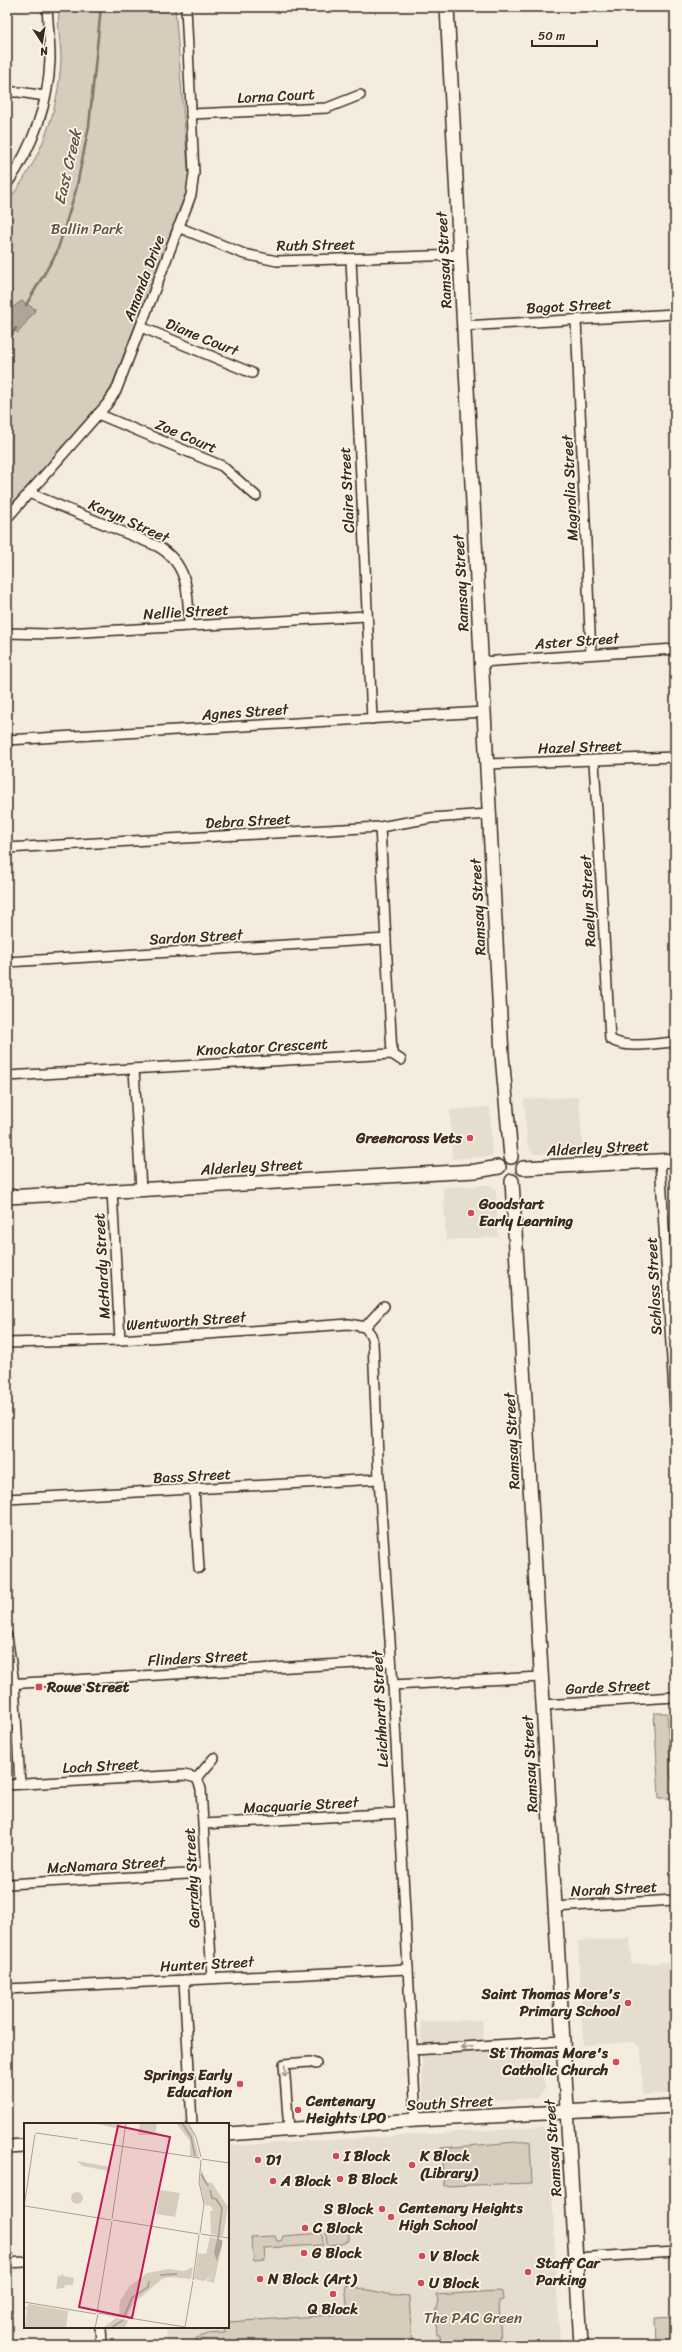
<svg xmlns="http://www.w3.org/2000/svg" width="682" height="2352" font-family="Sriracha,sans-serif">
<style>
.built{fill:#e5ddce}
.green{fill:#d6cdbd;stroke:#887c6e}
.water{fill:#b0a596;stroke:#817466}
.lines{fill:none;stroke-linecap:round;stroke-linejoin:round}
.stream{stroke:#817466;stroke-width:2.5}
.street-casing{stroke:#3b2a1e;stroke-width:12}
.secondary-casing{stroke:#3b2a1e;stroke-width:16}
.street{stroke:#fcf5e5;stroke-width:9}
.secondary{stroke:#fcf5e5;stroke-width:13}
.oneway{stroke:#9c9082}
.poi-dot{fill:#d1495b;stroke:#fcf5e5;stroke-width:1.5}
.labels{text-anchor:middle;stroke-width:3.5;stroke-linejoin:round;paint-order:stroke}
.street-label{font-size:15px;fill:#3b2a1e;stroke:#fcf5e5}
.park-label{font-size:15px;fill:#625346;stroke:#fcf5e5}
.poi-label{font-size:15px;font-weight:bold;fill:#3b2a1e;stroke:#fcf5e5;text-anchor:start}
.water-label{font-size:16px;font-style:italic;fill:#645548;stroke:#fcf5e5}
.inset-river{fill:none;stroke:#b0a596;stroke-width:2}
.inset-road{fill:none;stroke:#aa9f91;stroke-width:1}
.view{fill:#c2185b;fill-opacity:0.15;stroke:#c2185b;stroke-width:2}
.inset-edge{fill:none;stroke:#3b2a1e;stroke-width:2}
</style>
<rect width="100%" height="100%" fill="#f4eddd"/>
<filter id="ink" filterUnits="userSpaceOnUse"><feTurbulence type="fractalNoise" baseFrequency=".025" numOctaves="2"/><feDisplacementMap in="SourceGraphic" scale="8" xChannelSelector="R" yChannelSelector="G"/><feConvolveMatrix kernelMatrix="1 2 1 2 8 2 1 2 1" color-interpolation-filters="sRGB"/></filter>
<g filter="url(#ink)">
<g class="built">
<polygon points="579,1097 583,1153 533,1154 527,1142 524,1099"/>
<polygon points="490,1107 492,1156 452,1159 450,1110"/>
<polygon points="490,1185 496,1190 498,1237 446,1240 443,1187"/>
<polygon points="630,1938 631,1964 675,1962 675,2093 643,2095 641,2049 634,2042 583,2045 578,1941"/>
<polygon points="482,2020 483,2042 541,2040 545,2089 537,2098 423,2103 421,2022"/>
<polygon points="543,2127 549,2132 560,2345 167,2345 166,2327 228,2327 228,2146"/>
</g>
<g class="green">
<path d="M60,7H175L189,180L186,193L111,388L103,401L7,510V202C40,162 59,111 61,59C61,42 56,24 60,7Z"/>
<polygon points="654,1713 667,1713 671,1778 675,1778 675,1831 673,1831 671,1798 659,1798"/>
<polygon points="530,2141 532,2183 444,2186 441,2148"/>
<polygon points="349,2232 349,2240 342,2244 327,2245 326,2233"/>
<polygon points="322,2233 323,2245 264,2248 265,2260 254,2261 251,2237 275,2236 277,2241 281,2241 283,2236"/>
<polygon points="345,2285 387,2294 409,2296 412,2345 196,2345 196,2338 207,2334 225,2333 224,2327 228,2327 228,2322 348,2314"/>
<polygon points="497,2291 502,2292 503,2300 499,2301 501,2345 437,2345 437,2342 440,2341 440,2335 437,2335 436,2320 439,2319 438,2314 435,2314 438,2300 436,2295"/>
<polygon points="675,2317 675,2345 656,2345 655,2318"/>
</g>
<polygon class="water" points="22,301 35,309 34,312 18,333 14,330 10,334 7,311"/>
<g class="lines">
<g class="stream">
<polyline points="26,305 57,252 76,190 89,126 101,7"/>
<polyline points="7,342 16,328"/>
</g>
<g class="street-casing">
<g id="street">
<polyline points="7,92 19,92 45,96"/>
<polyline points="191,114 327,108 360,95"/>
<path d="M7,184C32,148 49,104 50,59C50,42 48,24 47,7"/>
<polyline points="178,227 244,254 277,261 460,255"/>
<polyline points="351,259 372,719"/>
<polyline points="576,320 591,654"/>
<polyline points="464,326 675,314"/>
<polyline points="141,327 252,373"/>
<polyline points="98,414 222,466 256,496"/>
<path d="M29,493L157,546C189,564 188,593 189,626"/>
<polyline points="7,518 107,404 116,391 191,195 194,173 186,7"/>
<polyline points="7,633 48,634 367,616"/>
<polyline points="481,662 675,649"/>
<polyline points="7,740 484,712"/>
<path d="M594,761L610,1039C627,1050 655,1043 675,1042"/>
<polyline points="487,764 675,757"/>
<polyline points="7,848 380,827 431,818 489,814"/>
<polyline points="7,962 386,939"/>
<polyline points="392,1054 401,1060"/>
<polyline points="134,1069 141,1190"/>
<polyline points="7,1076 392,1054 380,827"/>
<polyline points="660,1161 675,1410"/>
<polyline points="112,1191 120,1340"/>
<polyline points="384,1306 365,1327 371,1335 373,1343 379,1479 393,1685 416,2120"/>
<polyline points="7,1343 120,1340 349,1324 365,1327"/>
<polyline points="194,1490 199,1568"/>
<polyline points="7,1499 379,1479"/>
<polyline points="7,1636 14,1683 20,1784"/>
<polyline points="7,1684 391,1661"/>
<polyline points="393,1685 541,1677"/>
<polyline points="543,1705 675,1697"/>
<polyline points="197,1778 201,1789 212,1978"/>
<polyline points="197,1778 214,1758"/>
<polyline points="7,1785 184,1775 197,1778"/>
<polyline points="204,1824 399,1813"/>
<polyline points="7,1884 206,1873"/>
<polyline points="554,1907 675,1900"/>
<polyline points="184,1980 192,2124"/>
<polyline points="7,1989 408,1969"/>
<polyline points="413,2050 562,2041"/>
<polyline points="289,2130 284,2064 310,2062 316,2064"/>
<polyline points="576,2258 675,2252"/>
<polyline points="7,2263 25,2262"/>
<polyline points="100,2327 101,2345"/>
</g>
</g>
<g class="secondary-casing">
<g id="secondary">
<polyline points="447,7 502,1055 511,1157"/>
<polyline points="523,1168 675,1160"/>
<polyline points="512,1181 581,2345"/>
<polyline points="7,1197 476,1171 499,1167"/>
<polyline points="228,2134 416,2120 675,2106"/>
<polyline points="7,2147 25,2146"/>
</g>
</g>
<use href="#street" class="street"/>
<use href="#secondary" class="secondary"/>
</g>
<defs><path id="oneway-shaft" d="M-6 0H5M1.5-3L5.5 0L1.5 3" fill="none" stroke-width="1.6" stroke-linecap="round" stroke-linejoin="round"/></defs>
<g class="oneway">
<use href="#oneway-shaft" transform="translate(467 2047) rotate(177)"/>
<use href="#oneway-shaft" transform="translate(285 2071) rotate(87)"/>
</g>
</g>
<g class="poi-dot">
<circle cx="470" cy="1138" r="4"/>
<circle cx="471" cy="1213" r="4"/>
<rect x="35" y="1683" width="8" height="8" rx="2"/>
<circle cx="628" cy="2003" r="4"/>
<circle cx="616" cy="2062" r="4"/>
<circle cx="240" cy="2084" r="4"/>
<circle cx="298" cy="2110" r="4"/>
<circle cx="336" cy="2156" r="4"/>
<circle cx="258" cy="2160" r="4"/>
<circle cx="412" cy="2165" r="4"/>
<circle cx="340" cy="2179" r="4"/>
<circle cx="273" cy="2181" r="4"/>
<circle cx="382" cy="2209" r="4"/>
<circle cx="391" cy="2217" r="4"/>
<circle cx="305" cy="2228" r="4"/>
<circle cx="304" cy="2253" r="4"/>
<circle cx="422" cy="2256" r="4"/>
<circle cx="528" cy="2272" r="4"/>
<circle cx="260" cy="2279" r="4"/>
<circle cx="421" cy="2283" r="4"/>
<circle cx="333" cy="2294" r="4"/>
</g>
<g class="labels">
<g class="street-label">
<text transform="translate(276 96) rotate(-3)" y="5">Lorna Court</text>
<text transform="translate(316 245) rotate(-1)" y="5">Ruth Street</text>
<text transform="translate(444 260) rotate(-93)" y="5">Ramsay Street</text>
<text transform="translate(144 278) rotate(-69)" y="5">Amanda Drive</text>
<text transform="translate(569 306) rotate(-3)" y="5">Bagot Street</text>
<text transform="translate(202 337) rotate(22)" y="5">Diane Court</text>
<text transform="translate(186 436) rotate(23)" y="5">Zoe Court</text>
<text transform="translate(570 488) rotate(-93)" y="5">Magnolia Street</text>
<text transform="translate(347 490) rotate(-93)" y="5">Claire Street</text>
<text transform="translate(129 521) rotate(24)" y="5">Karyn Street</text>
<text transform="translate(461 583) rotate(-93)" y="5">Ramsay Street</text>
<text transform="translate(186 612) rotate(-3)" y="5">Nellie Street</text>
<text transform="translate(577 641) rotate(-4)" y="5">Aster Street</text>
<text transform="translate(245 712) rotate(-4)" y="5">Agnes Street</text>
<text transform="translate(580 747) rotate(-2)" y="5">Hazel Street</text>
<text transform="translate(248 821) rotate(-3)" y="5">Debra Street</text>
<text transform="translate(588 901) rotate(-93)" y="5">Raelyn Street</text>
<text transform="translate(478 907) rotate(-93)" y="5">Ramsay Street</text>
<text transform="translate(196 937) rotate(-3)" y="5">Sardon Street</text>
<text transform="translate(262 1047) rotate(-3)" y="5">Knockator Crescent</text>
<text transform="translate(598 1148) rotate(-3)" y="5">Alderley Street</text>
<text transform="translate(252 1167) rotate(-3)" y="5">Alderley Street</text>
<text transform="translate(102 1266) rotate(-93)" y="5">McHardy Street</text>
<text transform="translate(654 1286) rotate(-93)" y="5">Schloss Street</text>
<text transform="translate(186 1321) rotate(-4)" y="5">Wentworth Street</text>
<text transform="translate(512 1441) rotate(-93)" y="5">Ramsay Street</text>
<text transform="translate(192 1476) rotate(-3)" y="5">Bass Street</text>
<text transform="translate(198 1658) rotate(-3)" y="5">Flinders Street</text>
<text transform="translate(608 1687) rotate(-3)" y="5">Garde Street</text>
<text transform="translate(380 1709) rotate(-93)" y="5">Leichhardt Street</text>
<text transform="translate(530 1764) rotate(-93)" y="5">Ramsay Street</text>
<text transform="translate(101 1766) rotate(-3)" y="5">Loch Street</text>
<text transform="translate(301 1805) rotate(-3)" y="5">Macquarie Street</text>
<text transform="translate(106 1865) rotate(-3)" y="5">McNamara Street</text>
<text transform="translate(192 1878) rotate(-93)" y="5">Garrahy Street</text>
<text transform="translate(614 1889) rotate(-3)" y="5">Norah Street</text>
<text transform="translate(207 1964) rotate(-3)" y="5">Hunter Street</text>
<text transform="translate(450 2103) rotate(-3)" y="5">South Street</text>
<text transform="translate(553 2148) rotate(-94)" y="5">Ramsay Street</text>
</g>
<g class="park-label">
<text x="87" y="234">Ballin Park</text>
<text x="473" y="2323">The PAC Green</text>
</g>
<g class="poi-label">
<text x="462" y="1143" text-anchor="end">Greencross Vets</text>
<text x="479" y="1209">Goodstart<tspan x="479" dy="17">Early Learning</tspan></text>
<text x="47" y="1692">Rowe Street</text>
<text x="620" y="1999" text-anchor="end">Saint Thomas More's<tspan x="620" dy="17">Primary School</tspan></text>
<text x="608" y="2058" text-anchor="end">St Thomas More's<tspan x="608" dy="17">Catholic Church</tspan></text>
<text x="232" y="2080" text-anchor="end">Springs Early<tspan x="232" dy="17">Education</tspan></text>
<text x="306" y="2106">Centenary<tspan x="306" dy="17">Heights LPO</tspan></text>
<text x="344" y="2161">I Block</text>
<text x="420" y="2161">K Block<tspan x="420" dy="17">(Library)</tspan></text>
<text x="266" y="2165">D1</text>
<text x="348" y="2184">B Block</text>
<text x="281" y="2186">A Block</text>
<text x="399" y="2213">Centenary Heights<tspan x="399" dy="17">High School</tspan></text>
<text x="374" y="2214" text-anchor="end">S Block</text>
<text x="313" y="2233">C Block</text>
<text x="312" y="2258">G Block</text>
<text x="430" y="2261">V Block</text>
<text x="536" y="2268">Staff Car<tspan x="536" dy="17">Parking</tspan></text>
<text x="268" y="2284">N Block (Art)</text>
<text x="429" y="2288">U Block</text>
<text x="333" y="2314" text-anchor="middle">Q Block</text>
</g>
<g class="water-label">
<text transform="translate(67 167) rotate(-77)" y="6">East Creek</text>
</g>
</g>
<g transform="translate(24 2123)">
<rect width="205" height="205" fill="#f4eddd"/>
<path d="M70,0H96L101,2L96,1L95,6ZM116,0L133,1L131,12H114ZM152,0H163L169,10L175,34L166,33V18ZM53,38L86,44V53L85,48L58,43ZM177,46L183,59L188,60L204,84L199,113L187,111L186,88H189L187,83L181,82L176,60ZM136,67L156,70L151,94L132,91ZM47 75a6 6 0 1 1 12 0a6 6 0 1 1-12 0ZM186,114L199,117L190,160L182,158L189,153L180,158L170,156L174,130L182,131ZM169,144L167,156L146,154L138,156L109,181L103,194L95,193L96,178L105,164L123,150L145,146L160,148ZM38,150L40,153L50,155L49,162H41L40,165L32,166L34,152L37,153ZM4,181L44,188L42,205H1L3,186H0V183L3,185ZM92,195L104,197L103,200L101,204L79,205Z" fill="#d6cdbd"/>
<path d="M193,116L198,117V122L193,138L190,130Z" fill="#b0a596"/>
<path class="inset-river" d="M158,0L167,14L171,33M177,51L184,63M186,67L188,75L192,76L198,85L194,117M136,152L153,151M100,194L108,175L124,164L125,158M87,205L99,197"/>
<path class="inset-road" d="M164,0L172,14L177,34M12,10L54,16M56,17L176,35M178,36L205,40M1,83L87,97M0,84L11,11M88,96L102,0M89,97L175,111M176,110L180,81L175,59L177,37M177,111L205,115M169,157L175,112M0,179L72,191M73,190L88,98M74,190L161,204M161,204L169,158M71,205L74,191"/>
<path class="view" d="M94,3L146,14L108,195L55,184Z"/>
<rect width="205" height="205" class="inset-edge"/>
</g>
<rect width="682" height="2352" fill="none" stroke="#fcf5e5" stroke-width="24"/>
<rect x="12" y="12" width="658" height="2328" fill="none" stroke="#3b2a1e" stroke-width="1.5" filter="url(#ink)"/>
<g transform="translate(42 42) rotate(168)" stroke="#fcf5e5" stroke-width="3" paint-order="stroke">
<path d="M0-3L7 15L0 10L-7 15Z" fill="#3b2a1e"/>
<text y="-6" font-size="11" font-weight="bold" text-anchor="middle" fill="#3b2a1e">N</text>
</g>
<path d="M532 40v6h65v-6" fill="none" stroke="#3b2a1e" stroke-width="2"/>
<text x="538" y="40" font-size="12" fill="#3b2a1e" stroke="#fcf5e5" stroke-width="3" paint-order="stroke">50 m</text>
</svg>
